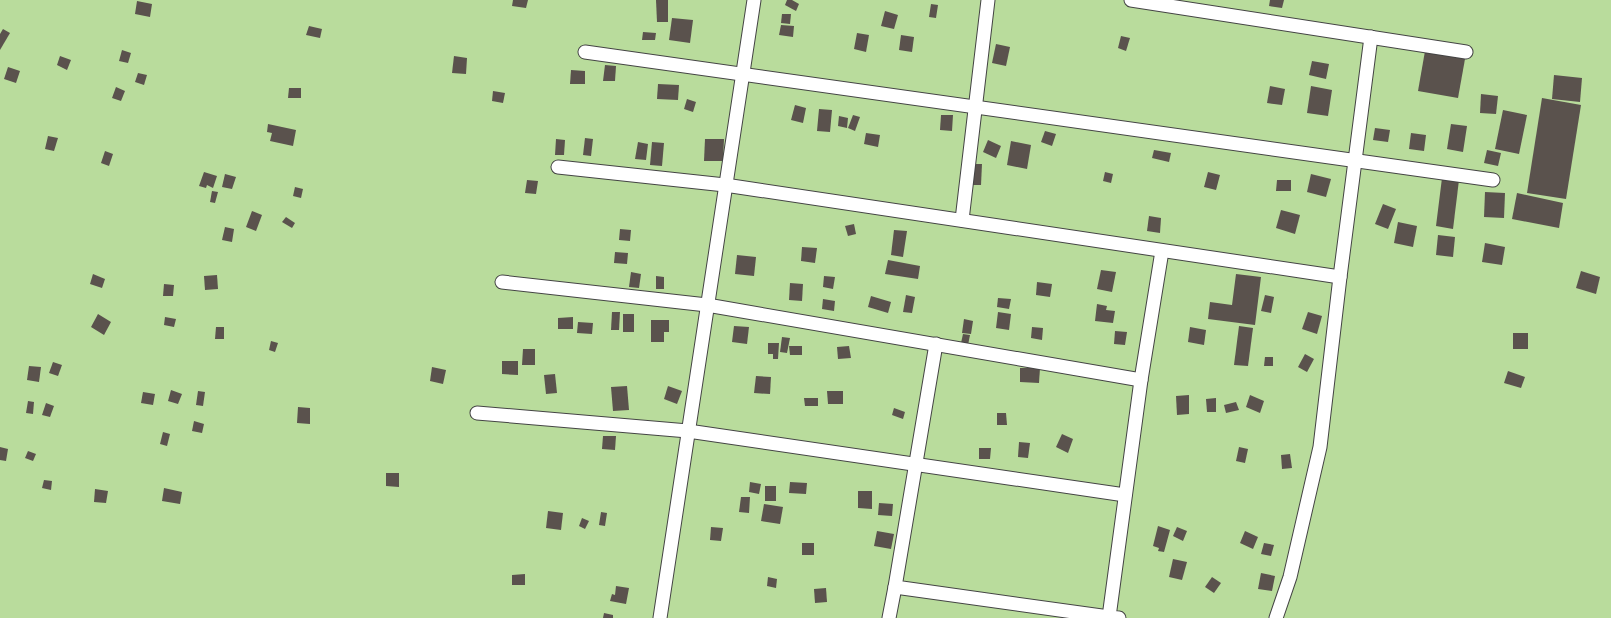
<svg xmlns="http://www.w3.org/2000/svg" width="1611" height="618" font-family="Bitter,serif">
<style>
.forest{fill:#b9dc9c}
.building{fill:#5a524d}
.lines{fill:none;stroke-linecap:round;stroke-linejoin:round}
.minor-casing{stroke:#444;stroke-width:15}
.minor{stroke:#fff;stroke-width:13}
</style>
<rect width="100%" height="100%" fill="#fffdf5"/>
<rect class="forest" x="0" y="0" width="1611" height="618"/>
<g class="building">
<polygon points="513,0 528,0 526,8 512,6"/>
<polygon points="656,0 668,0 668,22 657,22"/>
<polygon points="787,0 792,0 799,4 796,11 785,5"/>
<polygon points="1270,0 1284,0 1282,8 1269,6"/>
<polygon points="137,1 152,4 150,17 135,14"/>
<polygon points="931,4 938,5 936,18 929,17"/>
<polygon points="885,11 898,15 894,29 881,26"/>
<polygon points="782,14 791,14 790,24 781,23"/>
<polygon points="672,18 693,20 690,43 669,40"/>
<polygon points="781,25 794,26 793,37 779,35"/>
<polygon points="309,26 322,29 320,38 306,35"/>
<polygon points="3,29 10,33 0,50 0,34"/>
<polygon points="643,32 656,33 655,40 642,40"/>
<polygon points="857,33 869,35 866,52 854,49"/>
<polygon points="901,35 914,37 912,52 899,50"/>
<polygon points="1121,36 1130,38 1126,51 1118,48"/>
<polygon points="996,44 1010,47 1006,66 992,63"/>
<polygon points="122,50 131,53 128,63 119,61"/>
<polygon points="1425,51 1465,59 1458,98 1418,91"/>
<polygon points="60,56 71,60 67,70 57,65"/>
<polygon points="454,56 467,58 466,74 452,73"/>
<polygon points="1312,61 1329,64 1326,79 1309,75"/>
<polygon points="605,65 616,66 615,81 603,81"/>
<polygon points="8,67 20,71 16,83 4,79"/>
<polygon points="571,70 585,71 585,84 570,84"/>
<polygon points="138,73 147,75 144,85 135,82"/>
<polygon points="1554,75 1582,78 1580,102 1552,99"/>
<polygon points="658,84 679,85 678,100 657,99"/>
<polygon points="1270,86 1285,89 1282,105 1267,103"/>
<polygon points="1311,86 1332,90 1328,116 1307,113"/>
<polygon points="116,87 125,91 121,101 112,98"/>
<polygon points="289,88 301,88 301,98 288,98"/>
<polygon points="493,91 505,93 503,103 492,101"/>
<polygon points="1481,94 1498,96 1496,114 1480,113"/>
<polygon points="1542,98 1581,105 1566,199 1527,193"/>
<polygon points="687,99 696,102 693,112 684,109"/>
<polygon points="795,105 806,108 803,123 791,120"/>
<polygon points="819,109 832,110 830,132 817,131"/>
<polygon points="1503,110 1527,115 1519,154 1495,149"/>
<polygon points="853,115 860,117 855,131 848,128"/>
<polygon points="941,115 953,115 952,131 940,130"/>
<polygon points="839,116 848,118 847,128 838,126"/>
<polygon points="268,124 296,130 293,146 270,141 272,133 267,132"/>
<polygon points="1451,124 1467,126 1463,152 1447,149"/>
<polygon points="1375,128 1390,130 1388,142 1373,140"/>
<polygon points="1045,131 1056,134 1052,146 1041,142"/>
<polygon points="866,133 880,135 878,147 864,144"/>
<polygon points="1411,133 1426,135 1424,151 1409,149"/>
<polygon points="48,136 58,138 54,151 45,149"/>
<polygon points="585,138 593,139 591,156 583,155"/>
<polygon points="556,139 565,140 564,155 555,155"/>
<polygon points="705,139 724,139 723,161 704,161"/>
<polygon points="988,140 1001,146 996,158 983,152"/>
<polygon points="1011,141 1031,145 1027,169 1007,165"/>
<polygon points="638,142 648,144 646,160 635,159"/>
<polygon points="652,142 664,143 662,166 650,165"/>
<polygon points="1154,150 1171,153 1169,162 1152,158"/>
<polygon points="1487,150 1501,153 1498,166 1484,163"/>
<polygon points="105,151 113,154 109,166 101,163"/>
<polygon points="974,164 982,164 981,185 973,185"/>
<polygon points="204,172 217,176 213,188 207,185 206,188 199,186"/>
<polygon points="1105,172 1113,174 1111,183 1103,181"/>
<polygon points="1208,172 1220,175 1216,190 1204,187"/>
<polygon points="225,174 236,177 232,189 222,187"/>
<polygon points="1311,174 1331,179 1326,197 1307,192"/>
<polygon points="1442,178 1459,180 1453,229 1436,226"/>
<polygon points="527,180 538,181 536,194 525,193"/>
<polygon points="1277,180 1291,180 1291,191 1276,191"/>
<polygon points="295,187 303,189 301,198 293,196"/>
<polygon points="212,191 218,192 215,203 210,202"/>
<polygon points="1485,192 1505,193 1504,218 1484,217"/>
<polygon points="1517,193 1563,203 1559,228 1512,219"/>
<polygon points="1383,204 1396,209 1388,229 1375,224"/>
<polygon points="1281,210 1300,215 1295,234 1276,228"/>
<polygon points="252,211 262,215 256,231 246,227"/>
<polygon points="1149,216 1161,218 1160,233 1147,231"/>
<polygon points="286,217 295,223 292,228 282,222"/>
<polygon points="1398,222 1417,226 1413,247 1394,243"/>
<polygon points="854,224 856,234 848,236 845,226"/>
<polygon points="225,227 234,229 232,242 222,240"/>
<polygon points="620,229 631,230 630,241 619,240"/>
<polygon points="894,230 907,231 903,257 891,255"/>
<polygon points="1438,235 1455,237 1453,257 1436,255"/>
<polygon points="1485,243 1505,247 1502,265 1482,262"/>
<polygon points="802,247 817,248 815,263 801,261"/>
<polygon points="615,252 628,253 627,264 614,263"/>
<polygon points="737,255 756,257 754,276 735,274"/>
<polygon points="888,260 920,266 918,279 885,274"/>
<polygon points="1101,270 1116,272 1112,292 1097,289"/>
<polygon points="1581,271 1600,277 1596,294 1576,288"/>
<polygon points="631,272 641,274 639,288 629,287"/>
<polygon points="93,274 105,279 102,288 90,284"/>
<polygon points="1236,274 1261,277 1255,325 1208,319 1210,302 1232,305"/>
<polygon points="217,275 218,289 205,290 204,276"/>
<polygon points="656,276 664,277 664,289 656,289"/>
<polygon points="824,276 835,277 833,289 823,287"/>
<polygon points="1037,282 1052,284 1050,297 1036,295"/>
<polygon points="790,283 803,284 802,301 789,300"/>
<polygon points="164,284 174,285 173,296 163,296"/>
<polygon points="906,295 915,297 912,313 903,312"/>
<polygon points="1265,295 1274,297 1271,313 1261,311"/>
<polygon points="871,296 891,302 888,313 868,307"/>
<polygon points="998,298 1011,299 1009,309 997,307"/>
<polygon points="823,299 835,301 834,311 822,309"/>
<polygon points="1097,304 1107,306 1106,310 1115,311 1113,323 1095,321"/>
<polygon points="612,312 620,312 619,330 611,330"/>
<polygon points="998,312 1011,314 1009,330 996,328"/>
<polygon points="1308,312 1322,316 1317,334 1302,329"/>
<polygon points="98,314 111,322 104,335 91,327"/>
<rect x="623" y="314" width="11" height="18"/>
<polygon points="165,317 176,319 174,327 164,325"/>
<polygon points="573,317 573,329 558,329 558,318"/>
<polygon points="964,319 973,321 971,334 962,333"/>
<polygon points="651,320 669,320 669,332 664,332 664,342 651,342"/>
<polygon points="578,322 593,323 592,334 577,333"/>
<polygon points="734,326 749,327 747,344 732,342"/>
<polygon points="1239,326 1253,328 1248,366 1234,365"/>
<polygon points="216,327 224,327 224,339 215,339"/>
<polygon points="1032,327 1043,328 1042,340 1031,338"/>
<polygon points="1190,327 1206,330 1204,345 1188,342"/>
<polygon points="1115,331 1127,332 1125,345 1114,344"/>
<rect x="1513" y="333" width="15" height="16"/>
<polygon points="963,334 970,335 968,345 961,343"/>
<polygon points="782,337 790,338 787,353 780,352"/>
<polygon points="271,341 278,343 275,352 269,350"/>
<polygon points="768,343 779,343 778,359 773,359 773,354 768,354"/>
<polygon points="789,346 802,346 802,355 790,355"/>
<polygon points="849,346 851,358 838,359 837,347"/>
<polygon points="523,349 535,349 535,365 522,365"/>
<polygon points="1305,354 1314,359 1307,372 1298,367"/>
<polygon points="1265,357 1273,357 1273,366 1264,366"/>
<polygon points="502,361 518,361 518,375 502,374"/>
<polygon points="53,362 62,365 58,376 49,373"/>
<polygon points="29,366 41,367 39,382 27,380"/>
<polygon points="432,367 446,370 443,384 430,381"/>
<polygon points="1020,368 1040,368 1039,383 1020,382"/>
<polygon points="1508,371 1525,377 1521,388 1504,383"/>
<polygon points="555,374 557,393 546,394 544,375"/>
<polygon points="756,376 771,377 770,394 754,393"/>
<polygon points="627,386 629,410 613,411 611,387"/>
<polygon points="668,386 682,391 677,404 664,399"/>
<polygon points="171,390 182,394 178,404 168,401"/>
<polygon points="198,391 205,392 203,406 196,405"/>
<polygon points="827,391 843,391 843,404 828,404"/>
<polygon points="143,392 155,394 153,405 141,403"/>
<polygon points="1189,395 1189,414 1177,415 1176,396"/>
<polygon points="1250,395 1264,401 1260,413 1246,407"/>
<polygon points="804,398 818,398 818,406 805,406"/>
<polygon points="1216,398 1216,412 1207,412 1206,399"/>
<polygon points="28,401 34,402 33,414 26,413"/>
<polygon points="1236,402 1239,410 1226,413 1224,405"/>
<polygon points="46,403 54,406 50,417 42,415"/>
<polygon points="298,407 310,408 310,424 297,423"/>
<polygon points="894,408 905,412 903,419 892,415"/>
<polygon points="997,413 1006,413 1007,425 997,425"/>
<polygon points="194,421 204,424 202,433 192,431"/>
<polygon points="163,432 170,434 167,446 160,444"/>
<polygon points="1062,434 1073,439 1068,453 1056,447"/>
<polygon points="603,436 616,436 615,450 602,449"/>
<polygon points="1019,442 1030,443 1028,458 1018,457"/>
<polygon points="0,447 8,449 6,461 0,460"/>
<polygon points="1239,447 1248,449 1245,463 1236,461"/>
<polygon points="979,448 991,448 990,459 979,459"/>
<polygon points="28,451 36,454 33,461 25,458"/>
<polygon points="1290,454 1292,468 1282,469 1281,455"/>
<polygon points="386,473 399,473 399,487 386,486"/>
<polygon points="44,480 52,481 51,490 42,488"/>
<polygon points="750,482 761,484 759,494 749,492"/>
<polygon points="790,482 807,483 806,494 789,493"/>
<rect x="765" y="486" width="11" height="15"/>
<polygon points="164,488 182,492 180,504 162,501"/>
<polygon points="95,489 108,491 106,503 94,502"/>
<polygon points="858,491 872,491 872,509 858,508"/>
<polygon points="741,497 750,497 749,513 739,512"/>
<polygon points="879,503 893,504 892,516 878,515"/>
<polygon points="764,504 783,507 780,524 761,521"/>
<polygon points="548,511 563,513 561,530 546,528"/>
<polygon points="601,512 607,513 605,526 599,525"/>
<polygon points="582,518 589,521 585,529 579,526"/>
<polygon points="1158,526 1170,530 1164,552 1158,551 1159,548 1153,546"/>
<polygon points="711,527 723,528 721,541 710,540"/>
<polygon points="1177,527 1187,531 1183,541 1173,536"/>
<polygon points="877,531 894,534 891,549 874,546"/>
<polygon points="1245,531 1258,537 1253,549 1240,543"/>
<rect x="802" y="543" width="12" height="12"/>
<polygon points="1264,543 1274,545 1271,556 1261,554"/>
<polygon points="1173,559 1187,562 1182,580 1169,577"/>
<polygon points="1261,573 1275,576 1272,591 1258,589"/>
<polygon points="525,574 525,585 512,585 512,575"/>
<polygon points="768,577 777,579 776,588 767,586"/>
<polygon points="1212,577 1221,583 1214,593 1205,587"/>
<polygon points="616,586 629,588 626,604 610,601 612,594 615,595"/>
<polygon points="826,588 827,602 815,603 814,589"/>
<polygon points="604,613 613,615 613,618 603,618"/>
</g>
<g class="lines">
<g class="minor-casing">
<g id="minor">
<polyline points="1131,0 1466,52"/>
<polyline points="585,52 1493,180"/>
<polyline points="558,167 725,185 1340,277"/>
<polyline points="962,220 988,0"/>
<polyline points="502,282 707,305 1141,380"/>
<polyline points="936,344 895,587 1109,617"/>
<polyline points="477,413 688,431 1125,495"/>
<polyline points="660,618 754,0"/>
<polyline points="889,618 895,587"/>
<polyline points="1119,618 1109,617 1141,380 1162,251"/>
<polyline points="1276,618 1290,577 1320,447 1340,277 1371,37"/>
</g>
</g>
<use href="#minor" class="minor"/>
</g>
</svg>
